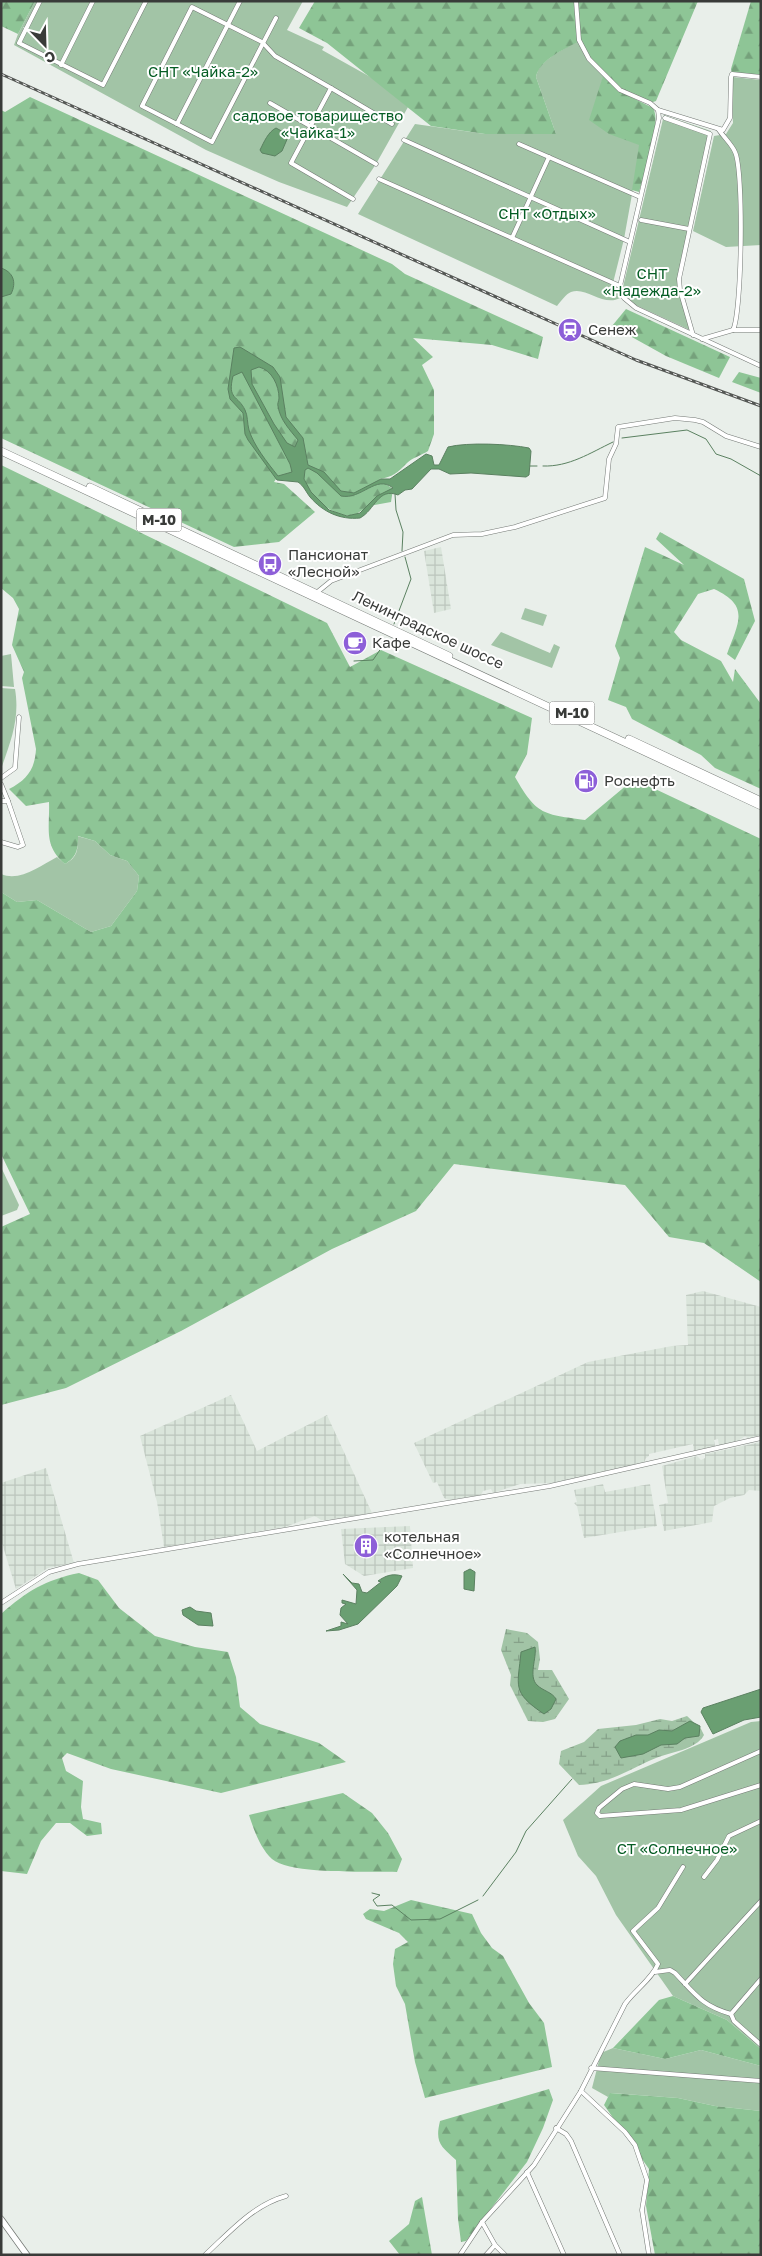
<svg xmlns="http://www.w3.org/2000/svg" width="762" height="2256" font-family="'Golos Text',sans-serif">
<style>
.industrial{fill:url(#industrial-grid)}
.green{fill:#a2c4a6}
.forest{fill:url(#forest-firs)}
.wetland{fill:url(#wetland-marsh)}
.water{fill:#6a9f72;stroke:#5b8161;fill-rule:evenodd}
.lines{fill:none;stroke-linecap:round;stroke-linejoin:round}
.stream{stroke:#5b8161;stroke-width:1}
.minor-casing{stroke:#747975;stroke-width:5}
.secondary-casing{stroke:#747975;stroke-width:7}
.trunk-casing{stroke:#747975;stroke-width:8}
.minor{stroke:#fff;stroke-width:4}
.secondary{stroke:#fff;stroke-width:5.5}
.trunk{stroke:#fff;stroke-width:7}
.rail-casing{stroke:#555855;stroke-width:3}
.rail{stroke:#fff;stroke-width:1;stroke-dasharray:4;stroke-linecap:butt}
.labels{text-anchor:middle;stroke-width:4;stroke-linejoin:round;paint-order:stroke}
.shield{fill:#fff;stroke:#747674;stroke-width:1}
.shield-label{font-size:14px;font-weight:bold;fill:#393b39}
.park-label{font-size:15px;fill:#055d24;stroke:#fff}
.poi-label{font-size:15px;fill:#393b39;stroke:#fff;text-anchor:start}
.street-label{font-size:15px;fill:#393b39;stroke:#fff}
</style>
<defs>
<pattern id="industrial-grid" width="8" height="8" patternUnits="userSpaceOnUse" patternTransform="scale(1.25)"><rect width="8" height="8" fill="#dae5db"/><path d="M0 4h8M4 0v8" fill="none" stroke="#bcc5bd"/></pattern>
<pattern id="forest-firs" width="22" height="20" patternUnits="userSpaceOnUse" patternTransform="scale(1.25)"><rect width="22" height="20" fill="#8ec596"/><path d="M5 1l3.5 6h-7zM16 11l3.5 6h-7z" fill="#75a17b"/></pattern>
<pattern id="wetland-marsh" width="20" height="14" patternUnits="userSpaceOnUse" patternTransform="scale(1.25)"><rect width="20" height="14" fill="#a2c4a6"/><path d="M1 5h8M5 5V1M11 12h8M15 12V8" fill="none" stroke="#85a088"/></pattern>
</defs>
<rect width="100%" height="100%" fill="#e9efea"/>
<g class="industrial">
<polygon points="441,547 451,609 434,613 424,551"/>
<polygon points="703,1291 761,1307 761,1435 748,1438 745,1436 738,1441 719,1446 718,1439 714,1440 715,1446 694,1452 693,1444 649,1454 649,1456 646,1458 644,1463 552,1483 520,1484 493,1493 491,1489 483,1491 481,1495 449,1500 444,1498 437,1482 433,1483 414,1443 588,1362 672,1346 688,1345 686,1295"/>
<polygon points="231,1395 257,1451 327,1415 372,1513 327,1520 321,1520 315,1516 285,1527 164,1547 157,1502 140,1436"/>
<polygon points="761,1442 761,1491 749,1490 744,1495 730,1498 714,1506 712,1522 664,1531 659,1505 668,1503 662,1466 697,1456 701,1460 705,1458 705,1454"/>
<polygon points="46,1468 74,1563 48,1568 16,1589 1,1540 1,1483"/>
<polygon points="603,1484 605,1492 650,1484 657,1526 584,1538 577,1506 574,1503 577,1502 574,1490"/>
<polygon points="410,1526 413,1568 364,1576 345,1564 341,1529"/>
</g>
<g class="green">
<polygon points="35,1 303,1 287,30 324,47 322,50 374,79 408,107 376,164 347,207 279,182 206,150 14,45 18,34"/>
<path d="M579,40L604,74L600,88L641,144L624,239L613,283L618,287L620,298C603,307 586,286 571,292C566,294 561,301 557,306L358,214L415,124L485,134H556L536,77C539,59 564,50 579,40Z"/>
<polygon points="733,77 761,80 761,245 726,247 693,231 714,136 726,134 733,123 731,79"/>
<polygon points="664,115 711,131 679,279 692,331 631,303 623,287"/>
<polygon points="525,608 547,615 543,626 521,619"/>
<polygon points="501,632 550,653 554,644 560,647 552,668 491,645"/>
<polygon points="11,654 14,687 1,686 1,656"/>
<path d="M1,688L15,689C20,718 11,741 1,769Z"/>
<path d="M77,836L95,841L110,855L127,861L139,876L137,891L111,926L91,932L37,900L17,902L1,892V874C20,882 40,866 57,857L65,864C77,858 79,849 77,836Z"/>
<polygon points="1,1167 19,1205 17,1210 1,1216"/>
<polygon points="761,1721 761,2049 727,2020 673,1996 616,1915 596,1876 578,1856 563,1820 601,1786 751,1722"/>
<polygon points="613,2048 665,2059 701,2050 761,2066 761,2111 715,2106 678,2098 611,2093 608,2097 592,2088 601,2053"/>
</g>
<g class="forest">
<polygon points="1,1 35,1 18,34 1,26"/>
<path d="M315,1H698L656,101L650,103L620,90L598,69L579,41C564,50 540,59 536,77L556,134H485L431,126L327,43L299,28Z"/>
<polygon points="751,1 761,1 761,77 732,74 731,69"/>
<path d="M603,76L621,92L653,108C662,121 644,175 639,192L632,190L639,145L609,134L589,120Z"/>
<path d="M30,97L392,264L405,274L543,337L538,359L492,345L413,338L433,357L422,365L434,390V434L428,451C422,455 412,458 407,463C397,473 393,477 379,479L393,489L391,502L369,506L353,516C332,516 311,499 304,479L278,476L274,482L284,484L315,512L279,542L234,547L1,438V110L5,112Z"/>
<polygon points="626,309 730,357 719,378 666,356 612,326"/>
<polygon points="739,372 761,378 761,393 732,382"/>
<path d="M1,465L327,623L350,667L381,650L532,718L527,754L515,777C537,816 544,814 585,820L634,779L761,839V1282L704,1243L669,1237L625,1185L454,1164L416,1211L332,1249L181,1331L66,1388L1,1405V1227L30,1214L1,1154V892L17,902L37,900L91,932L111,926L137,891L139,876L127,861L110,855L95,841L78,836C78,849 77,857 65,864C43,845 50,828 49,802L26,806L9,789C27,780 35,769 36,749L22,678L24,672L12,645L19,609L13,598L1,588Z"/>
<path d="M660,532L744,579L755,621L735,660L727,654C738,623 751,606 714,589L698,594L674,632L681,640L721,661L733,682L735,669L761,704V789L715,768L701,755L632,719L626,707L608,700L620,658L615,646L645,547L684,565L656,539Z"/>
<path d="M79,1573L98,1580L119,1608L155,1636L195,1647L228,1652L236,1677L240,1707L260,1724L319,1743L346,1762L221,1793L111,1769L67,1753L62,1758L66,1771L83,1781L81,1807L83,1819L101,1823L102,1834L87,1836L70,1823H56L41,1841L27,1874L1,1871V1614C27,1591 45,1580 79,1573Z"/>
<path d="M343,1793L372,1813L388,1833L402,1859L397,1872C370,1871 291,1875 272,1859C260,1848 254,1830 249,1815Z"/>
<polygon points="411,1900 472,1914 481,1933 492,1948 503,1956 529,2003 544,2023 552,2067 425,2098 415,2062 405,2004 396,1986 393,1964 395,1949 408,1942 399,1933 366,1919 363,1914 370,1909 384,1911"/>
<polygon points="673,1996 727,2020 761,2049 761,2066 701,2050 665,2059 613,2048 659,2000"/>
<path d="M549,2089L553,2100L543,2128L527,2162L466,2241L461,2242L458,2219L456,2160C440,2146 435,2142 440,2121Z"/>
<polygon points="610,2093 678,2098 715,2106 761,2111 761,2255 655,2255 646,2206 649,2169 604,2105"/>
<polygon points="422,2197 432,2255 400,2255 389,2241 409,2224 415,2201"/>
</g>
<g class="wetland">
<polygon points="506,1629 527,1633 538,1642 540,1659 538,1670 552,1670 569,1699 555,1719 543,1722 528,1721 510,1685 511,1675 501,1650"/>
<path d="M687,1716L701,1729L704,1735C696,1750 670,1752 656,1758C629,1769 610,1784 579,1785L559,1764L561,1751L584,1742L598,1729L636,1725L660,1719L672,1721Z"/>
</g>
<g class="water">
<path d="M276,128L287,134L288,137L282,151L275,156L262,153L260,150C264,142 268,132 276,128Z"/>
<path d="M1,268C13,272 17,282 11,294L1,297Z"/>
<path d="M240,347L273,367L280,377L286,417L303,438L308,465L324,472L341,491L354,493L381,479H390L426,454L432,456L434,465H439L448,447C468,442 509,444 529,448L531,451L529,475L526,477L471,473L450,474L439,469H431L412,489L405,490L398,495C378,487 375,510 360,518C340,520 323,512 310,497C306,492 304,486 298,482L277,480L248,440L245,434L243,413L230,399L228,389L234,348ZM259,367C272,370 279,386 279,398C279,401 277,404 278,406C280,420 290,430 298,440L295,447L287,443L274,424L252,384L251,370ZM242,372L290,464L292,472L278,476C267,462 254,446 249,430C247,423 248,416 245,410C238,395 227,400 233,376ZM308,468L317,473L341,496C362,500 376,474 393,488L377,496L360,513L347,516L329,510L311,492L304,479L305,470Z"/>
<polygon points="470,1569 475,1572 474,1591 464,1589 464,1572"/>
<path d="M343,1574L352,1583L359,1584L362,1592L367,1593L381,1582L378,1581C385,1576 392,1573 402,1576L397,1586L358,1624L339,1630L326,1631L341,1626V1622L348,1624L340,1615L341,1608L346,1604L342,1603V1600L356,1604L357,1590Z"/>
<polygon points="190,1607 196,1611 211,1613 213,1626 198,1625 183,1615 182,1610"/>
<path d="M535,1647C537,1658 528,1676 537,1685C543,1691 552,1692 556,1699L551,1709L544,1714C511,1692 518,1686 521,1652Z"/>
<polygon points="761,1689 761,1717 744,1720 713,1734 701,1712 703,1708"/>
<polygon points="690,1721 700,1726 699,1736 685,1738 677,1744 661,1745 643,1754 621,1758 615,1747 620,1741 636,1735 648,1735 659,1730 672,1731"/>
</g>
<g class="lines">
<g class="stream">
<polyline points="622,438 687,430 706,439 716,454 731,459 761,476"/>
<polyline points="530,466 537,466"/>
<path d="M543,466C569,467 590,453 613,442"/>
<polyline points="395,494 396,510 403,532 402,551"/>
<polyline points="394,624 411,579 405,557"/>
<polyline points="354,661 373,660 386,641"/>
<polyline points="372,1893 380,1895 373,1900 377,1906 392,1905 411,1920 440,1919 478,1900"/>
<polyline points="483,1896 516,1852 526,1831 572,1779"/>
</g>
<g class="minor-casing">
<g id="minor">
<polyline points="40,1 19,43 103,85 146,1"/>
<polyline points="576,1 579,40 589,59 620,90 650,103 658,110 659,118 620,286 624,298 636,308 761,366"/>
<polyline points="276,18 212,142 142,106 192,7 262,42 263,43 275,56 331,88 291,163 353,199"/>
<polyline points="61,65 93,1"/>
<polyline points="331,88 392,124"/>
<polyline points="270,103 376,164"/>
<polyline points="658,110 723,130 730,118 731,77 732,74 761,77"/>
<polyline points="665,118 710,134 679,279 680,290 693,335"/>
<polyline points="177,124 240,1"/>
<path d="M719,130C723,136 733,146 735,152C744,170 742,313 733,330"/>
<polyline points="404,140 630,242"/>
<polyline points="519,144 640,197"/>
<polyline points="379,179 620,286"/>
<polyline points="641,220 689,229"/>
<polyline points="512,238 549,157"/>
<polyline points="702,339 733,330 761,330"/>
<polyline points="315,594 331,581 453,535 482,534 515,527 605,498 609,459 616,444 618,427 675,418 695,420 703,422 726,436 761,447"/>
<polyline points="1,778 15,768 19,717"/>
<polyline points="1,784 8,801"/>
<polyline points="1,801 8,801 23,845 18,847 1,842"/>
<polyline points="1,1603 49,1572 78,1564 550,1486 761,1438"/>
<polyline points="761,1751 680,1787 668,1789 634,1784 622,1789 599,1808 597,1813 600,1816 681,1810 761,1785"/>
<polyline points="704,1877 717,1860 729,1836 761,1821"/>
<path d="M655,1972L670,1970L675,1973C695,1994 702,2006 731,2014L734,2021L761,2045"/>
<polyline points="685,1984 761,1901"/>
<polyline points="731,2014 761,1979"/>
<polyline points="591,2068 761,2081"/>
<polyline points="581,2091 625,2132 635,2145 647,2180 642,2210 649,2255"/>
<polyline points="556,2128 566,2134 571,2141 620,2255"/>
<polyline points="527,2172 564,2255"/>
<polyline points="482,2222 495,2245 505,2255"/>
<path d="M205,2255C230,2232 253,2205 286,2196"/>
<path d="M460,2255L482,2222L534,2165L581,2091L625,2004C635,1990 652,1979 658,1964L633,1931L658,1908L683,1867"/>
<polyline points="486,2255 495,2245"/>
</g>
</g>
<g class="secondary-casing">
<polyline id="secondary" points="1,2219 27,2255"/>
</g>
<g class="trunk-casing">
<g id="trunk">
<polyline points="1,451 761,806"/>
<polyline points="90,487 449,656"/>
<polyline points="629,739 761,801"/>
</g>
</g>
<use href="#minor" class="minor"/>
<use href="#secondary" class="secondary"/>
<use href="#trunk" class="trunk"/>
<g class="rail-casing">
<polyline id="rail" points="1,74 636,360 761,406"/>
</g>
<use href="#rail" class="rail"/>
</g>
<defs>
<g id="station-disc" transform="scale(1.25)"><circle r="9.5" fill="#8d5fd8" stroke="#fff"/><path d="M-3-6H3Q5-6 5-4V2Q5 4 3 4L4.5 6H3L1.5 4h-3L-3 6H-4.5L-3 4Q-5 4-5 2V-4Q-5-6-3-6ZM-3.5-4v3h7v-3ZM-3.5 1v1.5H-2V1ZM2 1v1.5H3.5V1Z" fill="#fff"/></g>
<g id="bus-disc" transform="scale(1.25)"><circle r="9.5" fill="#8d5fd8" stroke="#fff"/><path d="M-5-6H5V4H4V6H2V4H-2V6H-4V4H-5ZM-3.5-4V0h7V-4ZM-3.5 1.2v1.5H-2V1.2ZM2 1.2v1.5H3.5V1.2Z" fill="#fff"/></g>
<g id="cafe-disc" transform="scale(1.25)"><circle r="9.5" fill="#8d5fd8" stroke="#fff"/><path d="M-5.5-4.5H6V0H3Q3 3.5 0 3.5H-2.5Q-5.5 3.5-5.5 0ZM3-3.2v2h1.7v-2ZM-6 4.5H4V6H-6Z" fill="#fff"/></g>
<g id="fuel-disc" transform="scale(1.25)"><circle r="9.5" fill="#8d5fd8" stroke="#fff"/><path d="M-5.5-6h7V0h2V4h1.3V-2.5L3-4.5l.8-.8L6-3V5H2.5V1h-1V6h-7ZM-4.2-4.7v3.2H.2V-4.7Z" fill="#fff"/></g>
<g id="building-disc" transform="scale(1.25)"><circle r="9.5" fill="#8d5fd8" stroke="#fff"/><path d="M-4-6H4V6H1V3H-1V6H-4ZM-2.5-4.3h1.7v1.8h-1.7ZM.8-4.3h1.7v1.8H.8ZM-2.5-1h1.7V.8h-1.7ZM.8-1h1.7V.8H.8Z" fill="#fff"/></g>
</defs>
<g fill-rule="evenodd">
<use href="#station-disc" x="570" y="330"/>
<use href="#bus-disc" x="270" y="564"/>
<use href="#cafe-disc" x="355" y="643"/>
<use href="#fuel-disc" x="586" y="781"/>
<use href="#building-disc" x="366" y="1546"/>
</g>
<g class="labels">
<g class="shield">
<rect x="136.5" y="508.5" width="45" height="23" rx="4"/>
<rect x="549.5" y="701.5" width="45" height="23" rx="4"/>
</g>
<g class="shield-label">
<text x="159" y="525">М-10</text>
<text x="572" y="718">М-10</text>
</g>
<g class="park-label">
<text x="203" y="77">СНТ «Чайка-2»</text>
<text x="318" y="121">садовое товарищество<tspan x="318" dy="17">«Чайка-1»</tspan></text>
<text x="547" y="219">СНТ «Отдых»</text>
<text x="652" y="279">СНТ<tspan x="652" dy="17">«Надежда-2»</tspan></text>
<text x="677" y="1854">СТ «Солнечное»</text>
</g>
<g class="poi-label">
<text x="588" y="335">Сенеж</text>
<text x="288" y="560">Пансионат<tspan x="288" dy="17">«Лесной»</tspan></text>
<text x="372" y="648">Кафе</text>
<text x="604" y="786">Роснефть</text>
<text x="384" y="1542">котельная<tspan x="384" dy="17">«Солнечное»</tspan></text>
</g>
<g class="street-label">
<text transform="translate(428 630) rotate(25)" y="5">Ленинградское шоссе</text>
</g>
</g>
<rect width="762" height="2256" fill="none" stroke="#393b39" stroke-width="5"/>
<g transform="translate(45 45) rotate(157)" stroke="#ffffff" stroke-width="4" paint-order="stroke">
<path d="M0-4L9 19L0 12L-9 19Z" fill="#393b39"/>
<text y="-8" font-size="14" font-weight="bold" text-anchor="middle" fill="#393b39">С</text>
</g>
</svg>
